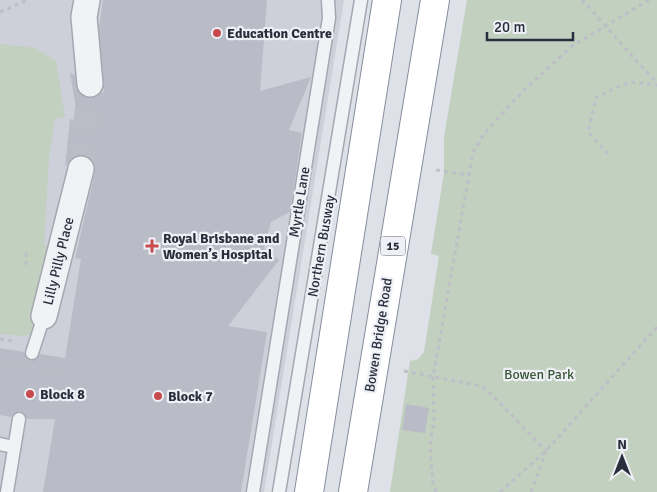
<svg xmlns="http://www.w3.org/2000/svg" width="657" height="492" font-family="Signika,sans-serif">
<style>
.built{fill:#cdd0d9}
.green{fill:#c2d0c0}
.building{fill:#b9bcc6}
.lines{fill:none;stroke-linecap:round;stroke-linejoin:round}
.street-tunnel{stroke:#babdc5;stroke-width:25;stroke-dasharray:25 12;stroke-linecap:butt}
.lane-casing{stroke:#a4a8b1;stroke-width:15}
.street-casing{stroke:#a4a8b1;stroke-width:28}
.highway-casing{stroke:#878d9d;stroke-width:30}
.path{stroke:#bdbfc6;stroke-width:3;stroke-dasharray:4 4;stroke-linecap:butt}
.lane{stroke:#f1f2f6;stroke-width:12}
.street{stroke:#f1f2f6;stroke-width:25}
.highway{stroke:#fff;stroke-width:28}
.path-bridge{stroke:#bdbfc6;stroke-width:3;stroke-dasharray:4 4;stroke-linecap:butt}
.poi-dot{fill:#c64a4e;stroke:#eef0f5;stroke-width:2}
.labels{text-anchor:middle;stroke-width:4.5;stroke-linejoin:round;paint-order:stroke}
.shield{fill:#eef0f5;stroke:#646874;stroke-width:1}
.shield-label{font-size:12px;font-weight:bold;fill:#292e3d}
.poi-label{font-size:14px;font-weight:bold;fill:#292e3d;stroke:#eef0f5;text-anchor:start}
.street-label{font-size:14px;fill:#292e3d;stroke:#eef0f5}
.park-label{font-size:14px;fill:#395837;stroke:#eef0f5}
</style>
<rect width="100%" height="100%" fill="#dee1e7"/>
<polygon class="built" points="0,0 344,0 264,492 0,492"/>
<g class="green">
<polygon points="467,0 657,0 657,492 390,492 410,361 418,359 424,352 439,256 431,254 444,173 444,137"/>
<polygon points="0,44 35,48 56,61 65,117 55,119 49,158 44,245 59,250 39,314 49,329 24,336 0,334"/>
</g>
<g class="building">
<polygon points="103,0 267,0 260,91 311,77 289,130 302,133 290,212 271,222 264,248 279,260 228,326 267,332 241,492 43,492 55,419 27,419 24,413 20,411 13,414 11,417 0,415 0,348 24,352 26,358 30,361 37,359 40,354 65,358 81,259 75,258 95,172 91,159 84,155 71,159 65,167 70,119 78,120 70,73 75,75 78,92 84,97 92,98 104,92 99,28"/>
<polygon points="406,404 429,408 425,433 402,430"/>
</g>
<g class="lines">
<polyline class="street-tunnel" points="81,169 90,84"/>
<g class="lane-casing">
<g id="lane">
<polyline points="32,353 44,316"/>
<polyline points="0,444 14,447"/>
<polyline points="7,492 19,419"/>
<polyline points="253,492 329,18 328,0"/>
<polyline points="279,492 361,0"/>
</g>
</g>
<g class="street-casing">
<g id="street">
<polyline points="87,0 84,17 90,84"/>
<polyline points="44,316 81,169"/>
</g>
</g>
<g class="highway-casing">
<g id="highway">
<polyline points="309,492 387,0"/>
<polyline points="353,492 435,0"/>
</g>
</g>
<g class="path">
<path d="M582,0C608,27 630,56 657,82"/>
<polyline points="0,12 28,0"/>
<polyline points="608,154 588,132 596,97 630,82 657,85"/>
<polyline points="436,170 468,175"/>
<polyline points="26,253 26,269"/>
<polyline points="0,339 14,341"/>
<polyline points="404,371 481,386 494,397 546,451"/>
<polyline points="436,492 433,484 430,446 434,419 433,377 473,152 484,134 523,91 572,46 649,0"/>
<polyline points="500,492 546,451 657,327"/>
<polyline points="531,492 546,452"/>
</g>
<use href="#lane" class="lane"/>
<use href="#street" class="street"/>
<use href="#highway" class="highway"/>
<polyline class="path-bridge" points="0,362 63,373"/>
</g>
<g class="poi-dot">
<circle cx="217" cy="33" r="5"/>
<path d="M149.5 238.5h5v5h5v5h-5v5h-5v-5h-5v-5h5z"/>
<circle cx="30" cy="394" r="5"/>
<circle cx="158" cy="396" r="5"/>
</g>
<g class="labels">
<rect class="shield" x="380.5" y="236.5" width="25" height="19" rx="4"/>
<g class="shield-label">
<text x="393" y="250">15</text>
</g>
<g class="poi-label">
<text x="227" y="38">Education Centre</text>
<text x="163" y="243">Royal Brisbane and<tspan x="163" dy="16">Women’s Hospital</tspan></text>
<text x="40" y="399">Block 8</text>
<text x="168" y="401">Block 7</text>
</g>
<g class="street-label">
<text transform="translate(299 202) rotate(-81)" y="5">Myrtle Lane</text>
<text transform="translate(321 246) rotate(-80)" y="5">Northern Busway</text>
<text transform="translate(58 261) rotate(-76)" y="5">Lilly Pilly Place</text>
<text transform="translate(378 335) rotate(-81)" y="5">Bowen Bridge Road</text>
</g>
<g class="park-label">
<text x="539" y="379">Bowen Park</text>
</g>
</g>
<g transform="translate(622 457)" stroke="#eef0f5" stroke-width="4" paint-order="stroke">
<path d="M0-4L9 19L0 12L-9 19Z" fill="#292e3d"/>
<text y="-8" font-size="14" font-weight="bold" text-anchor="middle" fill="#292e3d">N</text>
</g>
<path d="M487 32v8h86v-8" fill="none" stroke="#292e3d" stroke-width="2.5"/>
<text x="494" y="32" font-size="15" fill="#292e3d" stroke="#eef0f5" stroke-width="4" paint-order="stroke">20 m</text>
</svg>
